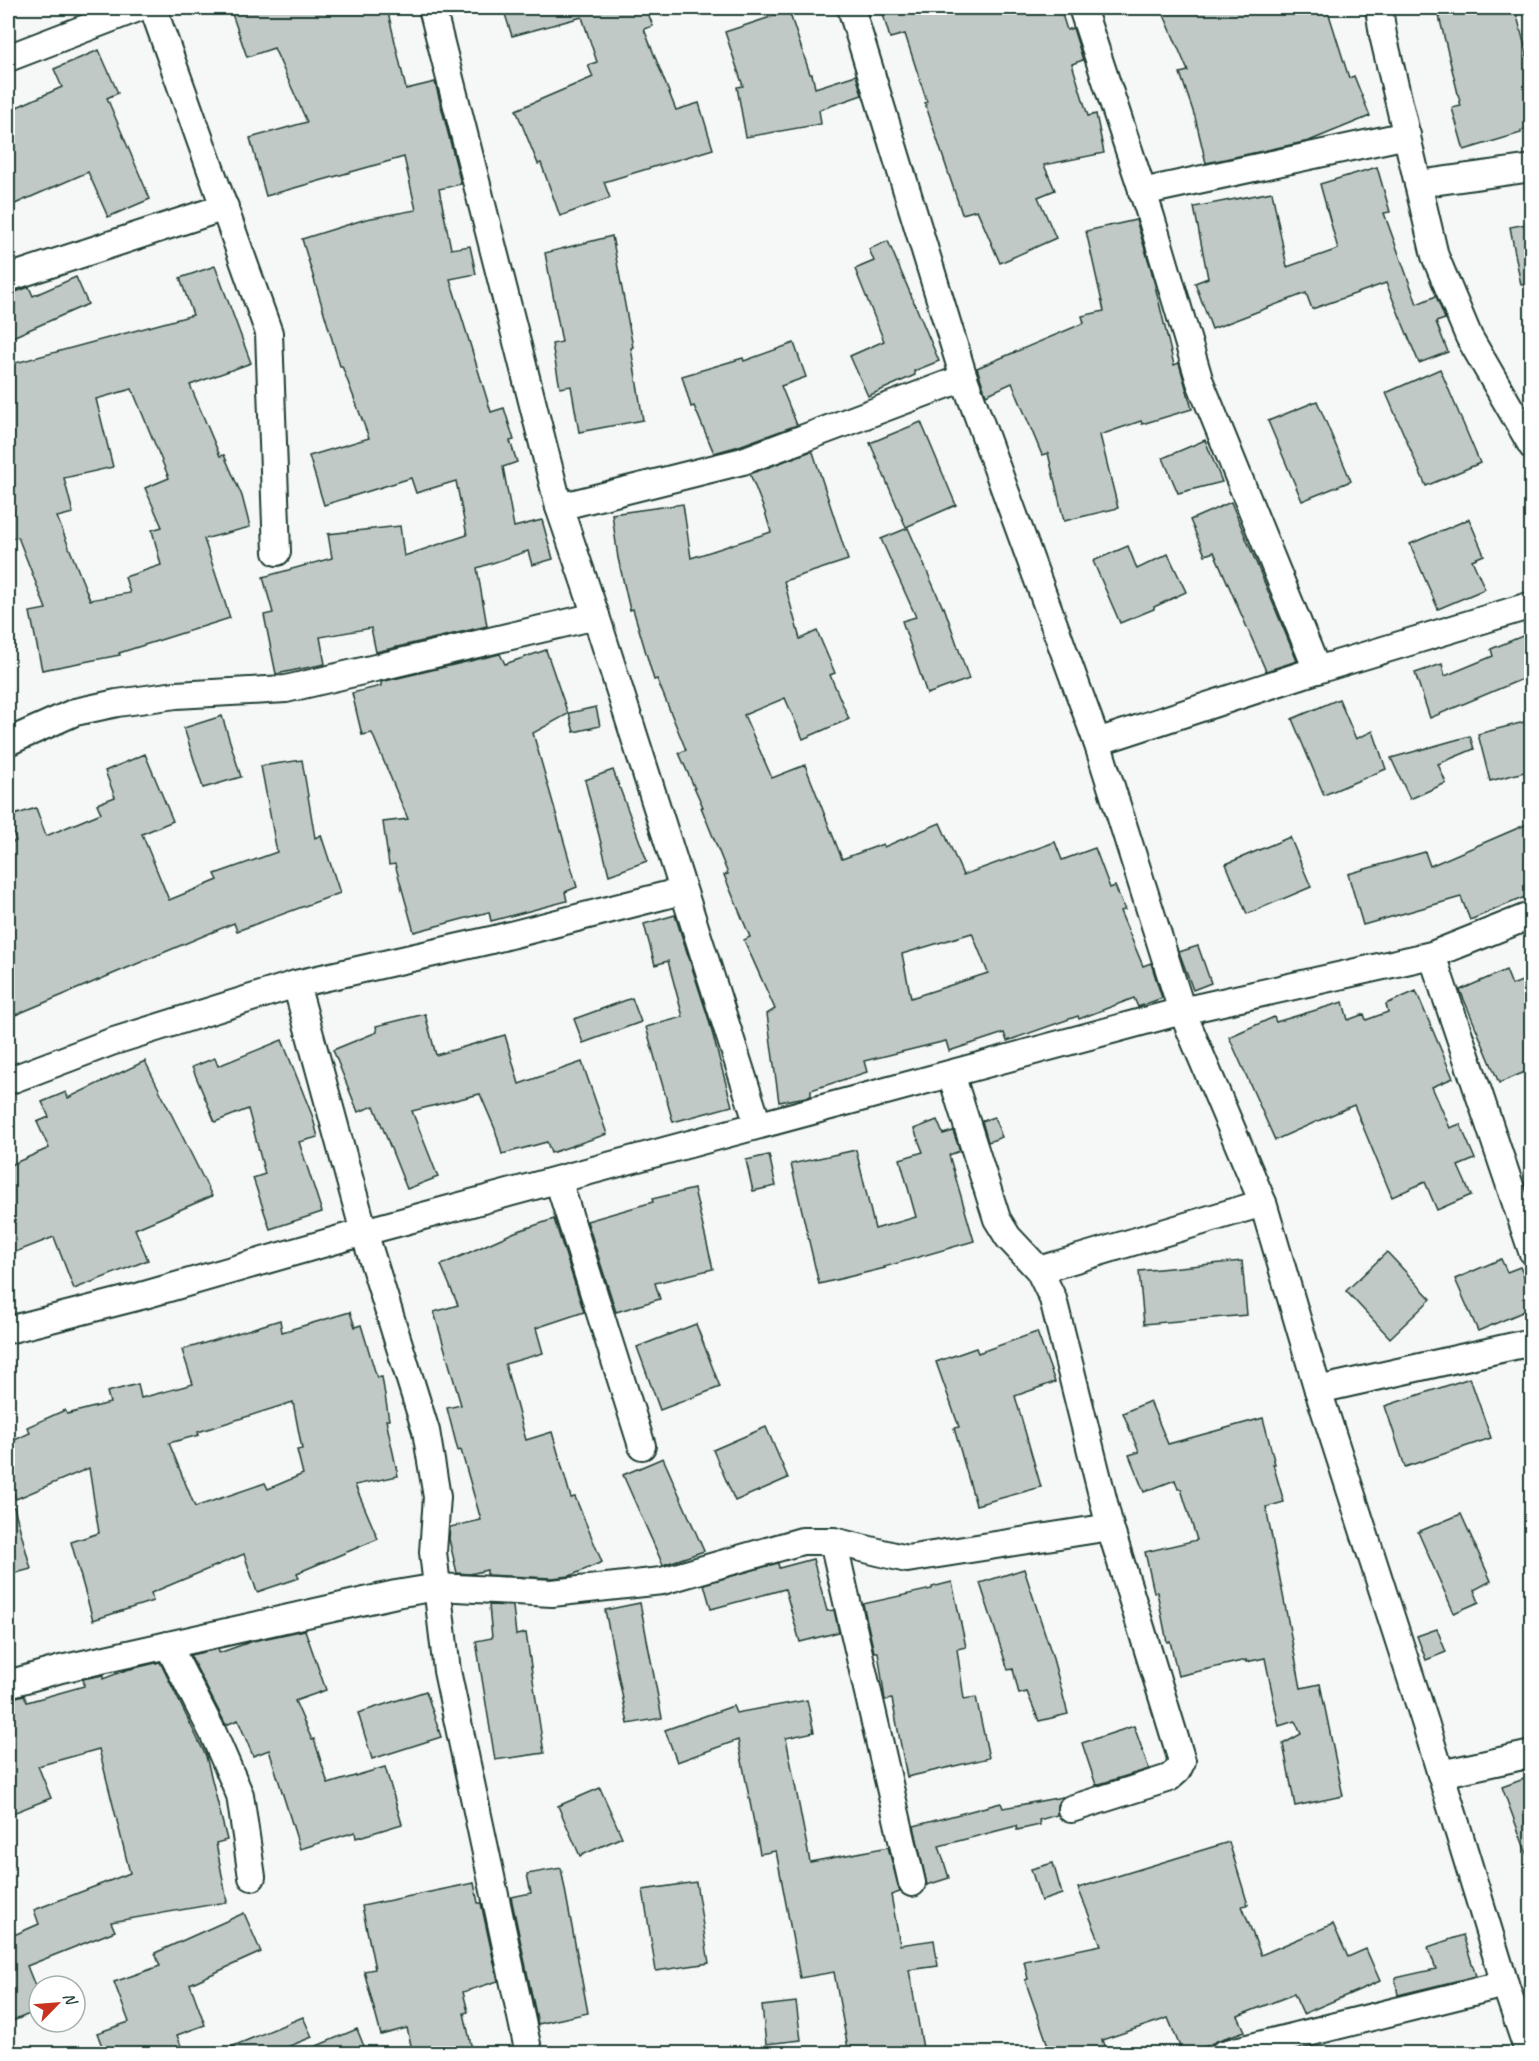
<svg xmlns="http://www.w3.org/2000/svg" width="1539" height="2061" font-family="Caveat,sans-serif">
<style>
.building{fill:#c0c9c6;stroke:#1f3d34;stroke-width:1.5;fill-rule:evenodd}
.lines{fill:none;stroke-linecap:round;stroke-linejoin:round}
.minor-casing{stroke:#1f3d34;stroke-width:30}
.minor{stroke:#fff;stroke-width:26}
</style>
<rect width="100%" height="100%" fill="#f6f7f7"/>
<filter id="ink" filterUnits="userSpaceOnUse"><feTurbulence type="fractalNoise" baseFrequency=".0167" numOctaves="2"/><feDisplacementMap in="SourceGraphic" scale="12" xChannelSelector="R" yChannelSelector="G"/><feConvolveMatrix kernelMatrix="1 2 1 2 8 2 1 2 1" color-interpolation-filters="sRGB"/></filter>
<g filter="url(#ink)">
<g class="building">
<polygon points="230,8 387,8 406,89 435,82 461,184 439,189 451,249 470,246 476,274 450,279 491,412 504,408 514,440 510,441 517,462 503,467 514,527 542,520 553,559 532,565 528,551 477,568 487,626 376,652 371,628 320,637 325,664 276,674 264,615 273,613 263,577 332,558 328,534 400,526 404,556 467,535 456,481 416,493 411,478 324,505 309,456 369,438 342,366 340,366 302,239 366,219 416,210 404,157 266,196 250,138 307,122 274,48 247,57"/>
<polygon points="503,8 646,8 653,26 644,29 676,110 699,103 713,149 604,182 610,198 560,216 541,163 538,164 516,110 593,77 588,65 597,62 582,17 512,36"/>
<polygon points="881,8 1060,8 1067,30 1073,28 1083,60 1072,64 1088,116 1096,114 1104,153 1044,165 1055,190 1038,197 1056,238 1000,263 977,210 962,214 925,103 927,102 905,34 890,38"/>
<polygon points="1161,8 1327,8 1349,78 1354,76 1370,116 1309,141 1206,163 1195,117 1180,73 1188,71"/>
<polygon points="1437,8 1515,8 1532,74 1532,126 1521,131 1521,133 1464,150 1452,108 1461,106"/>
<polygon points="789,11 810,74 812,74 815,88 856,75 862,95 819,110 821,124 746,137 737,87 743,86 725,32"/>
<polygon points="99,50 118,93 107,98 150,199 108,217 88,172 8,207 8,111 62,87 54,69"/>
<polygon points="1377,167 1390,212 1384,213 1417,304 1436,296 1445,319 1436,322 1448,352 1419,363 1386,283 1312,309 1306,293 1212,329 1195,283 1208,278 1194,207 1272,192 1287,267 1338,249 1320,184"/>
<polygon points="1136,220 1151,269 1174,365 1179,363 1192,409 1142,424 1141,421 1100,435 1118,508 1064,521 1048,453 1042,455 1012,383 986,395 977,368 1084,323 1082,316 1104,311 1086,231"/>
<polygon points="1532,223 1532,284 1521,285 1510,227"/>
<polygon points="612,236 633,347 631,348 643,420 579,432 571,386 560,388 552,344 562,342 545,253"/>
<polygon points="888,241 939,361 914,371 915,375 868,396 850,356 884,341 855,269 874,261 869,249"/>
<path d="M215,266L251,363L190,385L220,456L224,455L242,496L250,527L204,539L230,618L119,653L120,655L42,670L30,612L46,609L18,537L8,539V365L193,315L180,278ZM132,389L169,478L145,488L162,527L152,530L161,565L125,577L130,593L90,600L57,517L73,513L64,478L113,467L96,399Z"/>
<polygon points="76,277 88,304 8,339 8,295 29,287 33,296"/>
<polygon points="794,343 806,377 781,386 797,425 739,446 714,453 694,406 691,407 682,376 743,358 744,361"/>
<polygon points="1440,369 1480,463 1426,486 1386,393"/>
<polygon points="1317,401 1351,481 1302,501 1268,421"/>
<polygon points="921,422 956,505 906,527 870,443"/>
<polygon points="1205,440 1222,482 1178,493 1163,458"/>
<path d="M809,452H813L848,560L784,581L800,639L817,631L835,673L830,675L849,719L803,739L785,698L744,715L772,778L805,765L842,859L883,844L884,847L940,823L963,875L1055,842L1062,860L1095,848L1110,888L1115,886L1125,910L1120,911L1143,966L1151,963L1162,998L1138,1007L1134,998L1079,1019L1078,1016L1007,1041L1004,1033L949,1051L946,1041L864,1061L867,1072L811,1090V1096L779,1102L767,1014L775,1009L744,940L750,937L724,875L728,874L701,807H703L679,753L686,750L657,679L654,680L633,609L630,610L618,558L612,514L683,504L691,558L771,532L765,512L750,474ZM972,933L988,973L911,998L902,954Z"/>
<polygon points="1231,502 1297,661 1266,671 1214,552 1205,555 1190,520"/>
<polygon points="1469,519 1484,555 1472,560 1485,589 1438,609 1410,544"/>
<polygon points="908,528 943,608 944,607 969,679 927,694 902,621 916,617 881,539"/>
<polygon points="1128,546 1137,569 1168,554 1186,592 1154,607 1154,609 1120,623 1093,561"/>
<polygon points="1532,632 1532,675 1430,718 1415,673 1442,664 1445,676 1493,656 1491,649"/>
<polygon points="546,650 568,714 533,733 577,887 565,892 567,901 491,921 489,912 414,932 395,864 389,865 383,822 408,819 372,733 362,735 352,693 381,686 381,682 500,654 505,664"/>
<polygon points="1339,699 1356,739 1373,731 1386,769 1324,795 1292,719"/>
<polygon points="596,707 600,726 574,732 569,713"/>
<polygon points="222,716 241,777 203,788 184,728"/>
<polygon points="1532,720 1532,770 1490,781 1478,734"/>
<polygon points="1470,736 1474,749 1438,764 1446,783 1410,799 1391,758"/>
<polygon points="145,754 173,821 142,834 169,900 218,880 215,874 277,852 261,766 302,760 315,838 321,835 340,893 237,931 234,923 8,1018 8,843 16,841 8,817 36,808 46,836 101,813 97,804 115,797 105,771"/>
<polygon points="613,770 647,861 609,875 585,780"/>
<polygon points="1532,822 1532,894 1470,920 1461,897 1363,925 1348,874 1425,852 1430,866"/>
<polygon points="1290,837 1311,887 1247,914 1226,864"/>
<polygon points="675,915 708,1017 732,1106 673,1122 646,1027 683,1017 668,961 655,965 644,924"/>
<polygon points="1198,946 1211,983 1193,990 1179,952"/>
<polygon points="1506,970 1512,985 1532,977 1532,1069 1499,1083 1460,990"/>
<polygon points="1416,991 1453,1078 1432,1087 1450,1128 1460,1124 1475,1159 1458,1166 1471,1195 1437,1210 1425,1182 1392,1197 1354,1105 1275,1140 1229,1037 1274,1017 1276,1022 1343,1002 1348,1020 1364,1014 1366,1020 1388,1012 1386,1004"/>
<polygon points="632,998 641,1022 583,1043 574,1019"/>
<polygon points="425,1014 436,1055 505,1035 519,1084 582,1062 607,1134 551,1153 547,1142 502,1154 495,1129 480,1094 412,1111 438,1177 407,1189 374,1106 358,1112 333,1050 377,1032 376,1026"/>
<polygon points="282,1040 312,1115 318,1137 299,1142 322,1212 270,1229 253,1178 265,1174 248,1109 215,1122 192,1067 215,1058 218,1066"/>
<polygon points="145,1061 212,1196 135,1229 148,1260 74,1289 54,1237 8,1255 8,1166 49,1148 37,1122 49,1117 42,1102 66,1092 68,1098"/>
<polygon points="994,1117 1002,1137 988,1142 982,1121"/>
<polygon points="937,1120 943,1134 953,1131 960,1151 949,1155 974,1241 884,1267 885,1268 819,1284 791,1164 856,1150 875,1229 916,1217 900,1159 923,1152 914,1129"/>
<polygon points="769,1155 776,1186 753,1191 746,1160"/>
<polygon points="694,1189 713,1269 655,1283 660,1299 616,1312 587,1221 653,1202 652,1199"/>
<polygon points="554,1219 584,1312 536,1328 543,1353 505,1364 526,1440 552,1432 571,1498 575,1497 602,1562 570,1576 552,1578 487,1575 487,1570 470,1574 457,1573 449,1539 450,1527 481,1520 461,1450 458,1451 447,1408 461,1405 434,1312 458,1305 441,1265 515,1232"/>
<polygon points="1387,1252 1431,1299 1390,1338 1346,1291"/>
<polygon points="1501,1259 1507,1272 1520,1267 1532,1294 1532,1308 1478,1331 1455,1279"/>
<polygon points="1242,1261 1247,1315 1144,1324 1139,1271"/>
<path d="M350,1312L355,1327L361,1325L377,1378L382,1377L389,1420H386L398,1476L355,1485L378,1539L297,1573L299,1578L257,1592L244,1554L151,1593L153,1601L93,1620L71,1542L99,1533L89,1468L16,1499L8,1480V1443L30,1433L27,1427L65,1410L67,1414L110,1403L107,1392L138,1384L141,1398L193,1384L182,1350L280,1320L282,1332ZM293,1402L302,1449L297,1450L303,1474L268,1489L265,1483L195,1507L169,1443L199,1435L198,1432Z"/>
<polygon points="696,1324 720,1387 660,1410 637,1347"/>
<polygon points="1037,1332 1055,1382 1015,1396 1041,1487 976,1505 954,1428 959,1427 936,1362 976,1348 978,1353"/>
<polygon points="1470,1378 1491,1438 1405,1467 1385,1406"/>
<polygon points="1150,1401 1168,1444 1263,1418 1275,1464 1273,1464 1284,1502 1266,1507 1301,1688 1320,1684 1343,1796 1295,1806 1283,1744 1301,1734 1295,1721 1279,1726 1265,1658 1246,1662 1246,1660 1178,1676 1170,1641 1167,1642 1157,1592 1154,1592 1145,1552 1197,1540 1181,1489 1178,1489 1175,1480 1144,1492 1129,1455 1139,1452 1123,1413"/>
<polygon points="766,1427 788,1478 735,1501 713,1450"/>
<polygon points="663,1458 704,1551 663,1565 623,1475"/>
<polygon points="14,1507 31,1569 8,1575 8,1508"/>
<polygon points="1461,1514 1491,1581 1474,1590 1479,1602 1454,1613 1418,1532"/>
<polygon points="813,1559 827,1611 834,1610 839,1632 800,1642 785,1589 711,1609 704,1584 778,1563 779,1568"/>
<polygon points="1024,1569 1052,1655 1068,1714 1039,1721 1027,1692 1019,1694 1013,1669 1008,1670 980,1583"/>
<polygon points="952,1582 966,1647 957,1649 964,1699 976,1697 989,1758 907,1777 892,1699 885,1700 878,1652 874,1652 863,1604 932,1589 932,1587"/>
<polygon points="640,1603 662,1718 628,1724 605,1610"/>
<polygon points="489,1605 513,1606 516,1635 526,1633 544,1753 495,1760 476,1641 492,1638"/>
<polygon points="1437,1629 1446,1652 1426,1660 1417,1636"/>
<polygon points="305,1630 326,1690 295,1701 312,1740 314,1739 328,1784 385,1767 402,1824 356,1838 355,1832 300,1849 269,1750 253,1756 238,1720 226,1725 190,1655 218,1649 219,1653 253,1641"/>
<polygon points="160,1662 206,1756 227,1840 216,1843 227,1902 111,1922 115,1931 27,1966 39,1996 39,2010 8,2023 8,1921 14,1935 39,1924 34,1910 130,1873 99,1749 38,1766 51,1798 8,1815 8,1699 24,1695 27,1702 84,1686 83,1679 103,1675 103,1679 126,1670"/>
<polygon points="426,1691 441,1737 372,1759 358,1713"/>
<polygon points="807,1700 814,1732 786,1738 810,1862 888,1847 900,1892 891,1895 900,1945 934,1940 938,1966 909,1970 924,2054 849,2054 834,1972 800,1978 776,1851 760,1854 738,1740 677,1762 665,1730 733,1706 736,1713"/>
<polygon points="1134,1726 1149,1769 1096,1785 1082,1743"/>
<polygon points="1532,1776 1532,1859 1529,1860 1502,1787"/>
<polygon points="600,1788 622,1837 580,1856 558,1806"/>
<polygon points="1062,1797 1057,1805 1057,1815 1039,1820 1040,1825 1017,1830 1016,1826 939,1846 949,1878 927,1885 914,1826 1001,1803 1003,1808"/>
<polygon points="1229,1842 1248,1905 1242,1906 1261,1955 1333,1924 1348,1957 1366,1949 1380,1981 1303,2014 1294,1994 1238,2016 1245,2031 1219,2040 1190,2054 1183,2054 1168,2018 1102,2040 1107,2054 1051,2054 1025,1980 1028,1979 1024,1961 1101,1945 1078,1888"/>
<polygon points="1053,1863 1062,1894 1041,1901 1031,1869"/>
<polygon points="561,1868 588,2013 538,2024 511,1897 531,1893 527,1874"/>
<polygon points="696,1882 709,1963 656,1971 643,1890"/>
<polygon points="474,1883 478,1903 481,1903 498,1981 463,1992 468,2012 464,2013 473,2054 413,2054 407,2028 381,2035 364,1971 375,1969 362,1906"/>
<polygon points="244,1913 261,1952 190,1984 205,2025 177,2035 184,2054 105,2054 97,2033 129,2022 114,1982 160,1966 155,1953"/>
<polygon points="1463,1935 1476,1976 1398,1995 1395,1978 1436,1969 1428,1947"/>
<polygon points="796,2002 801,2040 766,2044 762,2006"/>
<polygon points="303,2017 312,2037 270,2054 214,2054"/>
<polygon points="357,2029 367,2054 300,2054 300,2053"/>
</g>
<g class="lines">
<g class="minor-casing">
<g id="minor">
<polyline points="153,8 269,333 277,552"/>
<polyline points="432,8 559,507 596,616 758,1125"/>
<polyline points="851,8 964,378 1097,742 1182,1011 1263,1203 1318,1390 1425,1722 1505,1984 1529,2054"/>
<polyline points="1082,8 1151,217 1200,382 1317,670"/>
<polyline points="1379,8 1383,35 1435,256 1469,337 1532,446"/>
<polyline points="8,58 138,8"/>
<polyline points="1418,184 1532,168"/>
<polyline points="1142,192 1407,135"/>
<polyline points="8,278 225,207"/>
<polyline points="559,507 743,461 964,378"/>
<polyline points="8,742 75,712 117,703 176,695 286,689 596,616"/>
<polyline points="1097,742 1317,670 1532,605"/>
<polyline points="1432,955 1532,1251"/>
<polyline points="296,984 364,1232 426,1431 437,1497 433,1552 447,1671 529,2054"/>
<polyline points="951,1074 997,1219 1008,1237 1039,1270 1053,1299 1110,1527 1182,1761 1177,1771 1169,1778 1071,1809"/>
<polyline points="8,1081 111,1042 296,984 491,940 682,891"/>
<polyline points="558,1180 642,1446"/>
<polyline points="1039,1270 1263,1203"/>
<polyline points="8,1330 141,1296 364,1232 1182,1011 1432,955 1532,915"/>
<polyline points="1318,1390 1532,1342"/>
<polyline points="833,1541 912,1883"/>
<polyline points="168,1645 213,1733 240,1795 252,1877"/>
<polyline points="8,1684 61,1669 396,1594 438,1587 552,1593 662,1581 802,1541 833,1541 907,1559 1110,1527"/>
<polyline points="1441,1774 1532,1754"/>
<polyline points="1223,2054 1505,1984"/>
</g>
</g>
<use href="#minor" class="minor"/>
</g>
</g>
<rect width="1539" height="2061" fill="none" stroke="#fff" stroke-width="30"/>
<rect x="15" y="15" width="1509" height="2031" fill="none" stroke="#1f3d34" stroke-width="2" filter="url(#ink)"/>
<g transform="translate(57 2004) rotate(65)"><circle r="28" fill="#ffffff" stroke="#a5b1ae" stroke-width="1.5"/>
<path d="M0-4.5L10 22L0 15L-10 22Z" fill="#c8321e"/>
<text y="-9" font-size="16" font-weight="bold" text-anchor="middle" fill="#1f3d34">N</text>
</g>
</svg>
